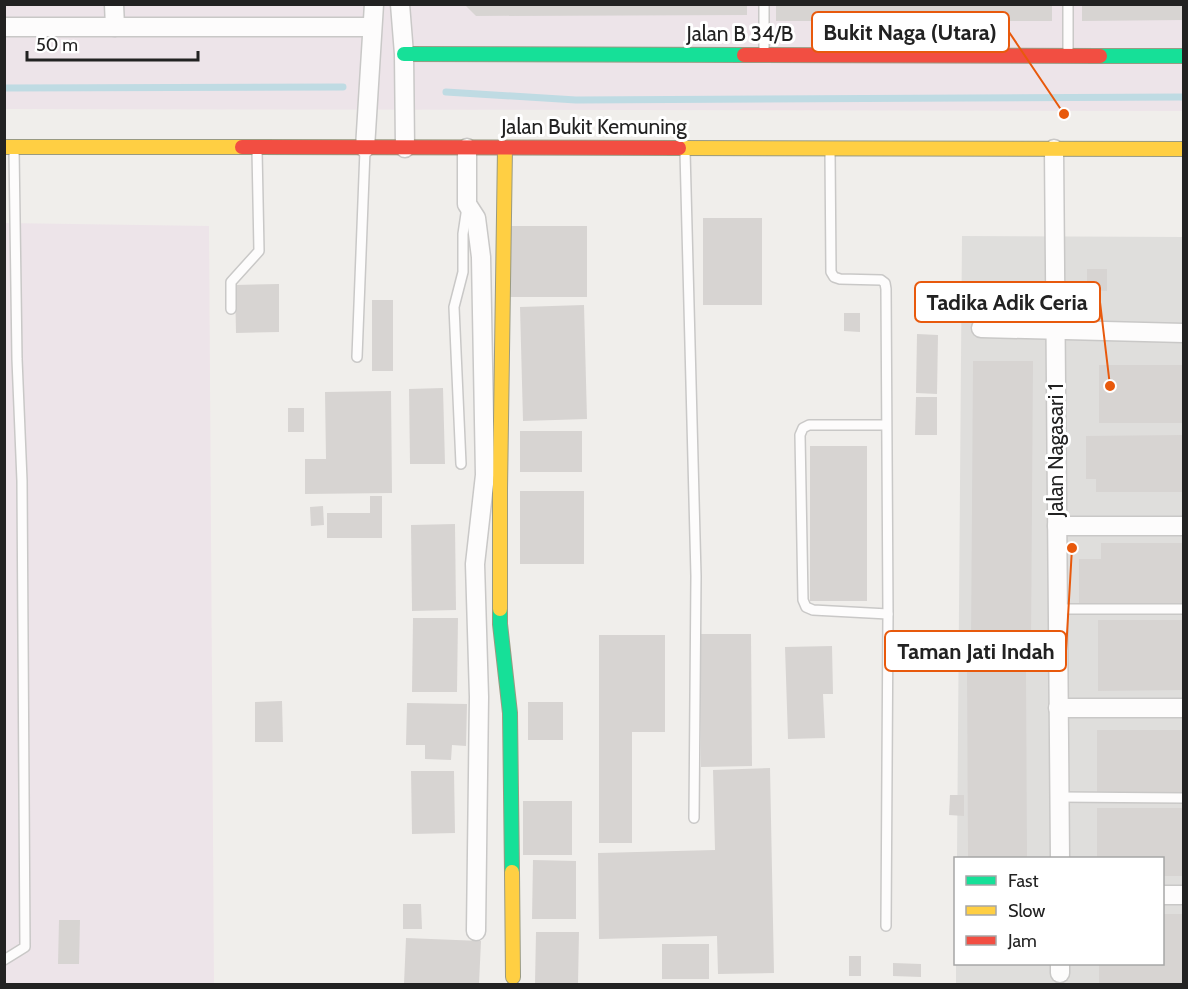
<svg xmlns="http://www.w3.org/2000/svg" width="1188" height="989" font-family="Cabin,sans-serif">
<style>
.residential{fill:#dfdedc}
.industrial{fill:#ede4e9}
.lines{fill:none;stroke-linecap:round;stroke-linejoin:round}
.stream{stroke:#bfdbe3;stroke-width:7}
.building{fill:#d7d4d2}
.lane-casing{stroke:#c9c8c7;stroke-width:12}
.street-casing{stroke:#c9c8c7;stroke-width:21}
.fast-casing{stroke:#999a82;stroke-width:16}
.slow-casing{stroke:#999a82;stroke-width:16}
.jam-casing{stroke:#999a82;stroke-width:16}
.lane{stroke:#fdfcfc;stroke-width:9}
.street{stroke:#fdfcfc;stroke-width:18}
.fast{stroke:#16e098;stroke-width:14}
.slow{stroke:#ffcf43;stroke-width:14}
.jam{stroke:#f24e42;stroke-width:14}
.labels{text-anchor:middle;stroke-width:6;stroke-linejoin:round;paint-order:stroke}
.street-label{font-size:21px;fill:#222;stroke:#fff}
.leader{fill:none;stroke:#e8590c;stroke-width:2}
.callout-dot{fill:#e8590c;stroke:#fff;stroke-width:2}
.callout{fill:#fff;stroke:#e8590c;stroke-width:2}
.callout-label{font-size:22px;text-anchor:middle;font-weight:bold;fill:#222}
</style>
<rect width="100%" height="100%" fill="#f0eeeb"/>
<polygon class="residential" points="962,236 1183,237 1183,984 956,984 956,964 1162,964 1162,858 957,858"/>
<g class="industrial">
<polygon points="5,5 1183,5 1183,111 5,109"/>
<polygon points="5,223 209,226 214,984 5,984"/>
</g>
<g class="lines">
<g class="stream">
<polyline points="4,88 343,87"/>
<polyline points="446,92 576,100 1184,97"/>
</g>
</g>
<g class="building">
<polygon points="464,4 747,4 747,15 476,16"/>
<rect x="776" y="4" width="276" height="17"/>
<polygon points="1082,4 1184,4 1184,20 1082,21"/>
<rect x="703" y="218" width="59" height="87"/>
<rect x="509" y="226" width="78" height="71"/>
<polygon points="1087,269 1107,269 1107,291 1087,290"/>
<polygon points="279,284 279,332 236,333 235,285"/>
<rect x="372" y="300" width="21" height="71"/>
<polygon points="584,305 587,419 523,421 520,307"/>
<polygon points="844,313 860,313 860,332 844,331"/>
<polygon points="917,334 938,335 937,394 916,393"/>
<polygon points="973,361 1033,361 1031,646 971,645"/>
<rect x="1099" y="365" width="85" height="58"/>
<polygon points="443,388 445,464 410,464 409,389"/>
<polygon points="391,391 392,493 305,494 305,459 326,459 325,392"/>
<polygon points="916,397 937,397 937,435 915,435"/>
<rect x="288" y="408" width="16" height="24"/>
<rect x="520" y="431" width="62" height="41"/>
<polygon points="1184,435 1184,492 1096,492 1096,479 1086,479 1086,436"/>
<rect x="810" y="446" width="57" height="155"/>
<rect x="520" y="491" width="64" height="73"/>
<polygon points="370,496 382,496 382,538 327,538 327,513 370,513"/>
<polygon points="323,506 324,525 311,526 310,507"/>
<polygon points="455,524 456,610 412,611 411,525"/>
<polygon points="1101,543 1184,543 1184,607 1079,607 1079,559 1101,559"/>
<polygon points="413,618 458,618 457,692 412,692"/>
<polygon points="1098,620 1184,620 1184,690 1098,691"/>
<polygon points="700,634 751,634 752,766 701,767"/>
<polygon points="599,635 665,635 665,732 632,732 632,843 599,843"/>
<polygon points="832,646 833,694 823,694 825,738 788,739 785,647"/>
<polygon points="967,667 1026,667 1027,858 968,858"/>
<polygon points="282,701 283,742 255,742 255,702"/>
<rect x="528" y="702" width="35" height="38"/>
<polygon points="407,703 467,704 466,746 452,745 451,760 425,759 425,745 406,745"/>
<rect x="1097" y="730" width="87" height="65"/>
<polygon points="770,768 774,973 718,974 717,936 599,939 598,853 715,850 713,770"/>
<polygon points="411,771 454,771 455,833 412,834"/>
<polygon points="950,795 964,795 964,816 949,815"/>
<rect x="523" y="801" width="49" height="54"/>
<polygon points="1097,808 1184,808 1184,876 1162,876 1162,858 1097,858"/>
<polygon points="533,860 576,861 576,919 532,919"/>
<polygon points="403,904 421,904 422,929 403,929"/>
<polygon points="1162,914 1184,914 1184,983 1099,984 1099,964 1162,964"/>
<polygon points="59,920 80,920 79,964 58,964"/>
<polygon points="536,932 579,932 578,984 535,984"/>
<polygon points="406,938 481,941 479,984 404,984"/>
<rect x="662" y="944" width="47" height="35"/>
<rect x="849" y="956" width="12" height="20"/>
<polygon points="893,963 921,964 921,977 893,976"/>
</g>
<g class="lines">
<g class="lane-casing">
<g id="lane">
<polyline points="764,4 764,53"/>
<polyline points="1068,4 1068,53"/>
<polyline points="685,151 696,576 694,818"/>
<polyline points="830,151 831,272 834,277 840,279 881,280 885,283 886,289 888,614 886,926"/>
<polyline points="231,309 231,282 259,251 257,150"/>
<polyline points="357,357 365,150"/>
<polyline points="886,425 809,425 803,428 800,435 803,600 806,607 813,610 888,614"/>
<polyline points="461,464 454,307 463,272 463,234 467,207"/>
<polyline points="1057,609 1184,609"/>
<polyline points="972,658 1058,657"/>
<polyline points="1059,797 1184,798"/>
<polyline points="4,960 25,947 22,481 17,359 14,149"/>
</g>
</g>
<g class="street-casing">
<g id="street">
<polyline points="114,4 115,27"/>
<polyline points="400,4 404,54 405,148"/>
<polyline points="4,27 372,27"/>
<polyline points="365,148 374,4"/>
<polyline points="467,148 467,204 476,218 481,257 485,475 475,564 479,697 476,931"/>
<polyline points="1054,149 1060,858"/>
<polyline points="981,328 1184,333"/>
<polyline points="1057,526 1184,526"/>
<polyline points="1058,708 1184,708"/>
<polyline points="1162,895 1184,895"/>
<polyline points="1060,964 1060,973"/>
</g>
</g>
<g class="fast-casing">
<g id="fast">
<polyline points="404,54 744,55"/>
<polyline points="1100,56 1184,56"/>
<polyline points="500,609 500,624 510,713 512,872"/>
</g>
</g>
<g class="slow-casing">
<g id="slow">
<polyline points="4,147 242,147"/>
<polyline points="679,148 1184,149"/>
<polyline points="500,609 500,489 505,148"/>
<polyline points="512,872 513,977"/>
</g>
</g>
<g class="jam-casing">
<g id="jam">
<polyline points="744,55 1100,56"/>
<polyline points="242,147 679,148"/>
</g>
</g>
<use href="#lane" class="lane"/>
<use href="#street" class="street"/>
<use href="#fast" class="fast"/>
<use href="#slow" class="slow"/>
<use href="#jam" class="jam"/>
</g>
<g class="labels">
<g class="street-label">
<text x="740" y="41">Jalan B 34/B</text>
<text x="594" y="134">Jalan Bukit Kemuning</text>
<text transform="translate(1056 450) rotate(-90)" y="7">Jalan Nagasari 1</text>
</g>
</g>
<path class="leader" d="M1064 114L1009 32M1110 386L1100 302M1072 548L1066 651"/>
<g class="callout-dot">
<circle cx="1064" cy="114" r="6"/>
<circle cx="1110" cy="386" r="6"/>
<circle cx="1072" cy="548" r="6"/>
</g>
<g class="callout">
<rect x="812" y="12" width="197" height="40" rx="6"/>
<rect x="915" y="282" width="185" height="40" rx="6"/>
<rect x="885" y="631" width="181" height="40" rx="6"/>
</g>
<g class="callout-label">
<text x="910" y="40">Bukit Naga (Utara)</text>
<text x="1007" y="310">Tadika Adik Ceria</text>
<text x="976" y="659">Taman Jati Indah</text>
</g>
<rect width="1188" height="989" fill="none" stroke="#222222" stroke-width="12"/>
<rect x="954" y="857" width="210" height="108" fill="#ffffff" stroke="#a7a7a7" stroke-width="1.5"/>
<rect x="966" y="876" width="30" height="9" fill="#16e098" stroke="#a7a7a7" stroke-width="1.5"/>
<text x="1008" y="887" font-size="18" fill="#222222">Fast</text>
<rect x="966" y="906" width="30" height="9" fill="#ffcf43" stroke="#a7a7a7" stroke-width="1.5"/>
<text x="1008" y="917" font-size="18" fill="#222222">Slow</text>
<rect x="966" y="936" width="30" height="9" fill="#f24e42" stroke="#a7a7a7" stroke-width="1.5"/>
<text x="1008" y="947" font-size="18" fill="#222222">Jam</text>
<path d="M27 51v9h171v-9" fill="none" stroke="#222222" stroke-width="3"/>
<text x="36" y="51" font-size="18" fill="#222222" stroke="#ffffff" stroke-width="4.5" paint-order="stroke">50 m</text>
</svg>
